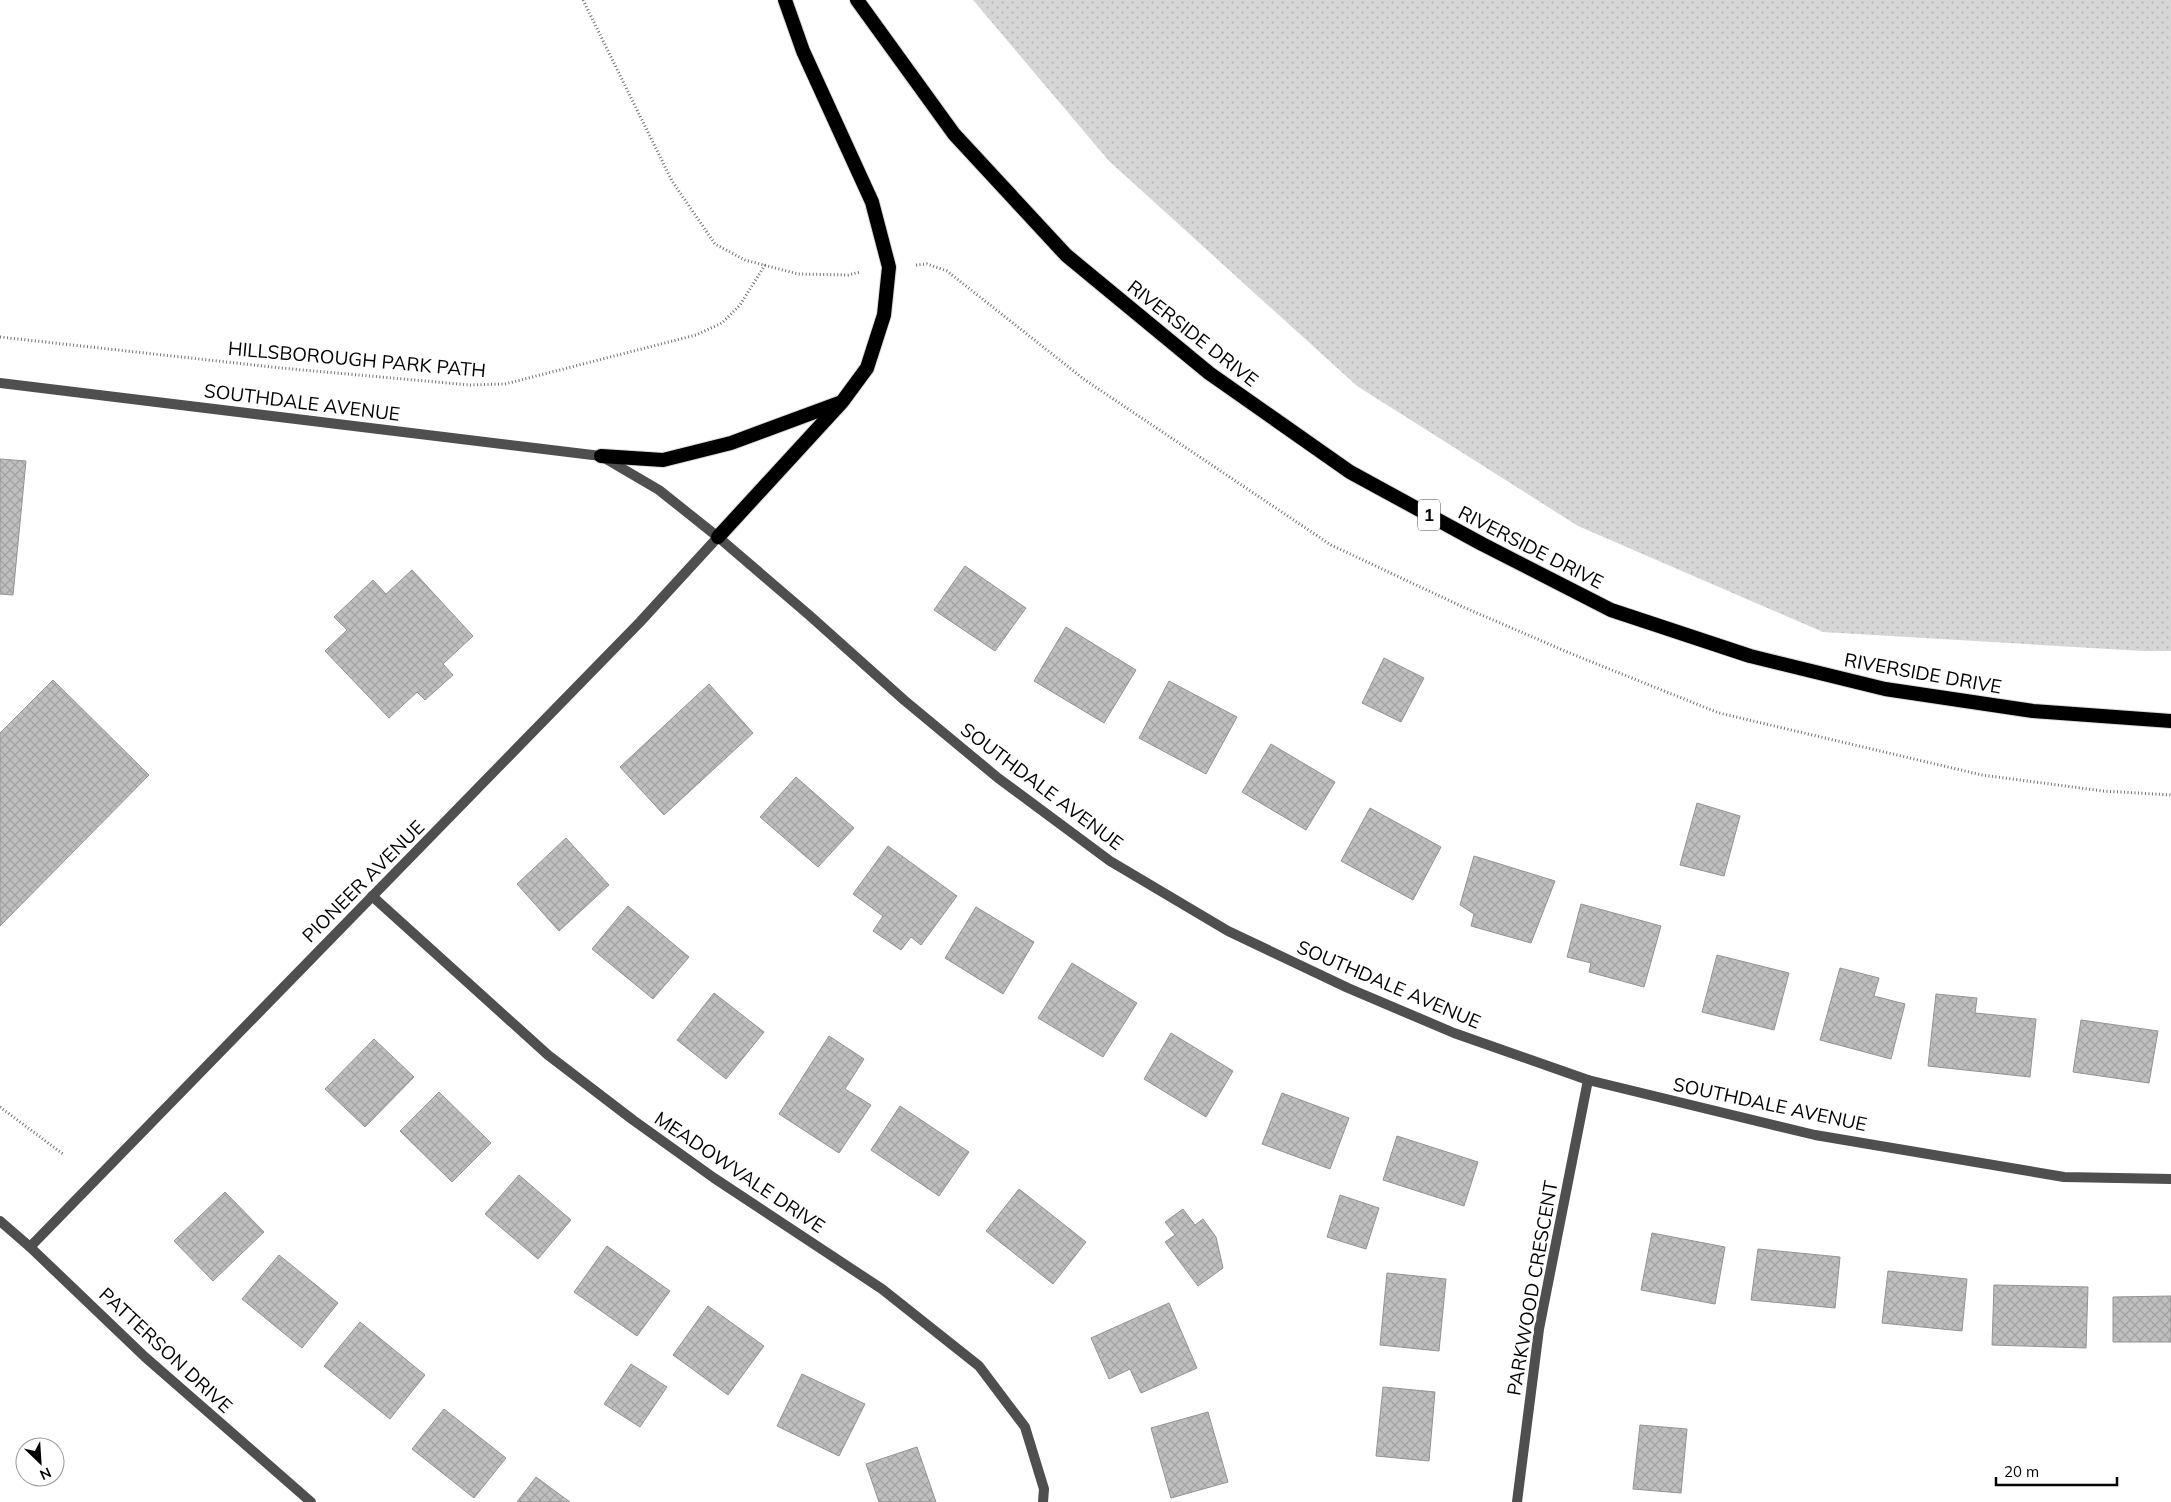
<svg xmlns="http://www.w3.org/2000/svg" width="2171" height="1502" font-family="Mulish,sans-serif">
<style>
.grass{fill:url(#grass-dots)}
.building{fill:url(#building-cross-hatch);stroke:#939393}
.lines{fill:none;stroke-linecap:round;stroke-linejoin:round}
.trunk-casing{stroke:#dbdbdb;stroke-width:16}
.path{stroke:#717171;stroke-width:3;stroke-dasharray:1 2.5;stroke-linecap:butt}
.minor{stroke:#4f4f4f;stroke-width:10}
.trunk{stroke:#000;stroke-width:14}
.labels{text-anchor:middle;stroke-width:5;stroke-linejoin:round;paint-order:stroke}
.shield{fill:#fff;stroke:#4c4c4c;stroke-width:1}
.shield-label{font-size:18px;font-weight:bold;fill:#000}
.street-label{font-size:19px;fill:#000;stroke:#fff}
</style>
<defs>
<pattern id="grass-dots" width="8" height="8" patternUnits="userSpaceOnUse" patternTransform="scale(1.25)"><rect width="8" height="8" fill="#d6d6d6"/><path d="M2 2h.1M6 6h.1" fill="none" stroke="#b6b6b6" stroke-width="1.8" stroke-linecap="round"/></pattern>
<pattern id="building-cross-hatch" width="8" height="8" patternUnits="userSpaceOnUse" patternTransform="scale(1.25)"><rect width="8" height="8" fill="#bfbfbf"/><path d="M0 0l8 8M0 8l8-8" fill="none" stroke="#a2a2a2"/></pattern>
</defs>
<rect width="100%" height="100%" fill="#fff"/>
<polygon class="grass" points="973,0 2171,0 2171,651 2143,651 1823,632 1578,526 1357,386 1109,161"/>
<g class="building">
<polygon points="0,459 26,461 13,595 0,594"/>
<polygon points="965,566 1026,608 995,651 934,610"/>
<polygon points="412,570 473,636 443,664 453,675 425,700 417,692 389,718 325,651 347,630 334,617 373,580 386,594"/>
<polygon points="1066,627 1136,670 1104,723 1034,681"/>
<polygon points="1384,658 1424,678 1401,722 1362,703"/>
<polygon points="53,680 149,775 0,926 0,733"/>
<polygon points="1169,681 1237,717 1206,774 1139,738"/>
<polygon points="709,684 753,733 664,815 620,767"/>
<polygon points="1271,744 1335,782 1306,830 1242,792"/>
<polygon points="796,777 854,828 818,867 760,817"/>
<polygon points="1697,803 1740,816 1724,876 1680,865"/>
<polygon points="1370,808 1441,847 1413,900 1341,861"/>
<polygon points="566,838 609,885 559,931 517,884"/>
<polygon points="888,846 957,896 921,945 911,937 901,950 873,931 883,916 853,894"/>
<polygon points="1474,856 1555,881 1531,943 1471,926 1474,914 1460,905"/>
<polygon points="1581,904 1661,926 1644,987 1589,972 1591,963 1567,957"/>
<polygon points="628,906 689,957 653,999 592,949"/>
<polygon points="976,907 1034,942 1003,994 945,958"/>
<polygon points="1717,955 1789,973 1774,1030 1702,1012"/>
<polygon points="1072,963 1137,1003 1103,1057 1038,1018"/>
<polygon points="1840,968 1879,978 1874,996 1905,1004 1891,1059 1820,1040"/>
<polygon points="714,993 764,1032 726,1079 677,1040"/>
<polygon points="1936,994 1977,998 1975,1013 2036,1019 2030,1077 1928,1066"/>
<polygon points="2081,1020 2158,1031 2149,1083 2073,1072"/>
<polygon points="1171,1033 1233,1071 1206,1117 1144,1079"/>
<polygon points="829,1036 864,1059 845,1089 871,1105 839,1153 779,1114"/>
<polygon points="374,1039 414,1077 365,1127 325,1089"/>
<polygon points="439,1092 491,1143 452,1182 400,1131"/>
<polygon points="1282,1093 1349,1118 1330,1169 1262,1144"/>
<polygon points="900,1106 969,1152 939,1196 871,1150"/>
<polygon points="1397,1136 1478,1162 1464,1206 1383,1180"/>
<polygon points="519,1175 571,1220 538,1259 485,1214"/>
<polygon points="1019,1189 1086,1242 1053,1284 986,1231"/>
<polygon points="225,1192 264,1232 213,1281 174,1241"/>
<polygon points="1340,1195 1379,1208 1366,1249 1327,1237"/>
<polygon points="1183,1209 1195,1225 1203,1219 1216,1237 1223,1268 1198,1286 1165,1242 1175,1235 1165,1222"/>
<polygon points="1652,1233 1725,1247 1715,1304 1641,1290"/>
<polygon points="607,1246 670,1291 637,1336 574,1292"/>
<polygon points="1758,1249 1840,1257 1835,1308 1751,1300"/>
<polygon points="279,1255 338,1303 302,1348 242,1299"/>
<polygon points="1888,1271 1967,1279 1962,1331 1882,1323"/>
<polygon points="1387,1273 1446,1279 1439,1351 1380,1345"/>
<polygon points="1994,1285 2088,1287 2086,1348 1992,1345"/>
<polygon points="2171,1296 2171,1342 2113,1342 2113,1297"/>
<polygon points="1169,1303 1197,1368 1141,1393 1130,1369 1109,1379 1091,1338"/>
<polygon points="708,1306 764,1346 728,1395 673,1355"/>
<polygon points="360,1322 425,1375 390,1419 324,1366"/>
<polygon points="631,1364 667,1387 640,1427 604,1404"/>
<polygon points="802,1374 865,1404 839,1456 777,1426"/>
<polygon points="1383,1387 1435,1392 1429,1461 1376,1456"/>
<polygon points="444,1409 506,1458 474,1498 412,1449"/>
<polygon points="1208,1412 1228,1482 1171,1498 1151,1428"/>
<polygon points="1640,1425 1687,1429 1681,1493 1633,1489"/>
<polygon points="917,1447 936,1502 879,1502 866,1464"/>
<polygon points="536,1477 570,1502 517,1502"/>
</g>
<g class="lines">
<g class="trunk-casing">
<g id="trunk">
<polyline points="857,0 954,134 1066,255 1209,373 1350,472 1482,544 1611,610 1750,656 1885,689 2033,711 2171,721"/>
<polyline points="601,456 663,460 731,443 839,403"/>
<polyline points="718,537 842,402 867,368 884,315 889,267 872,202 803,51 785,0"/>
</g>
</g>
<g class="path">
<polyline points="583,0 672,181 715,244 745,260 798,274 848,275 860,272"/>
<polyline points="916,265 927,264 947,271 1085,380 1331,545 1463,607 1572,654 1719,713 1982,775 2103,791 2171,795"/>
<polyline points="0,337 281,368 470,385 505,384 696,335 722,323 740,305 765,265"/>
<polyline points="0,1107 63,1154"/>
</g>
<g class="minor">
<polyline points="0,383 601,456 659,490 718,537 809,615 904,700 998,778 1110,861 1228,931 1348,988 1454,1033 1588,1080 1815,1135 2064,1177 2171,1179"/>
<polyline points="372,896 548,1055 633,1120 714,1178 882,1289 979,1366 1025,1427 1044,1489 1043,1502"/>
<polyline points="0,1221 30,1247 145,1357 311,1502"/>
<polyline points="30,1247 640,622 718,537"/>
<polyline points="1517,1502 1539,1329 1588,1080"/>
</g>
<use href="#trunk" class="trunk"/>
</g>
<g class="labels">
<rect class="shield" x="1418" y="499.5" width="22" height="31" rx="4"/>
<g class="shield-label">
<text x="1429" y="521">1</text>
</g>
<g class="street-label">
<text transform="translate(1193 333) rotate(38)" y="7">RIVERSIDE DRIVE</text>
<text transform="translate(357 359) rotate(5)" y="7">HILLSBOROUGH PARK PATH</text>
<text transform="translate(302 402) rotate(7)" y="7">SOUTHDALE AVENUE</text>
<text transform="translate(1531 547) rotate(27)" y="7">RIVERSIDE DRIVE</text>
<text transform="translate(1923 673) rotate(10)" y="7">RIVERSIDE DRIVE</text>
<text transform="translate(1042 786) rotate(37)" y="7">SOUTHDALE AVENUE</text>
<text transform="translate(363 881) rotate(-45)" y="7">PIONEER AVENUE</text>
<text transform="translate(1389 984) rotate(23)" y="7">SOUTHDALE AVENUE</text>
<text transform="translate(1770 1104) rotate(12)" y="7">SOUTHDALE AVENUE</text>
<text transform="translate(740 1172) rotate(34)" y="7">MEADOWVALE DRIVE</text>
<text transform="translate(1532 1288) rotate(-80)" y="7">PARKWOOD CRESCENT</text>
<text transform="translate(166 1350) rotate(43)" y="7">PATTERSON DRIVE</text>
</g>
</g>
<g transform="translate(40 1462) rotate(155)"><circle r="24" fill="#ffffff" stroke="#999999"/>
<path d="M0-4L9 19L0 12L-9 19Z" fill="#000000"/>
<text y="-8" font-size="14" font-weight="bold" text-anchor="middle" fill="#000000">N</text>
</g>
<path d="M1996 1477v8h121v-8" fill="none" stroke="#000000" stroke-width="2.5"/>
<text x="2004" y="1477" font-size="15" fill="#000000" stroke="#ffffff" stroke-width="4" paint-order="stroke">20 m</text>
</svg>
